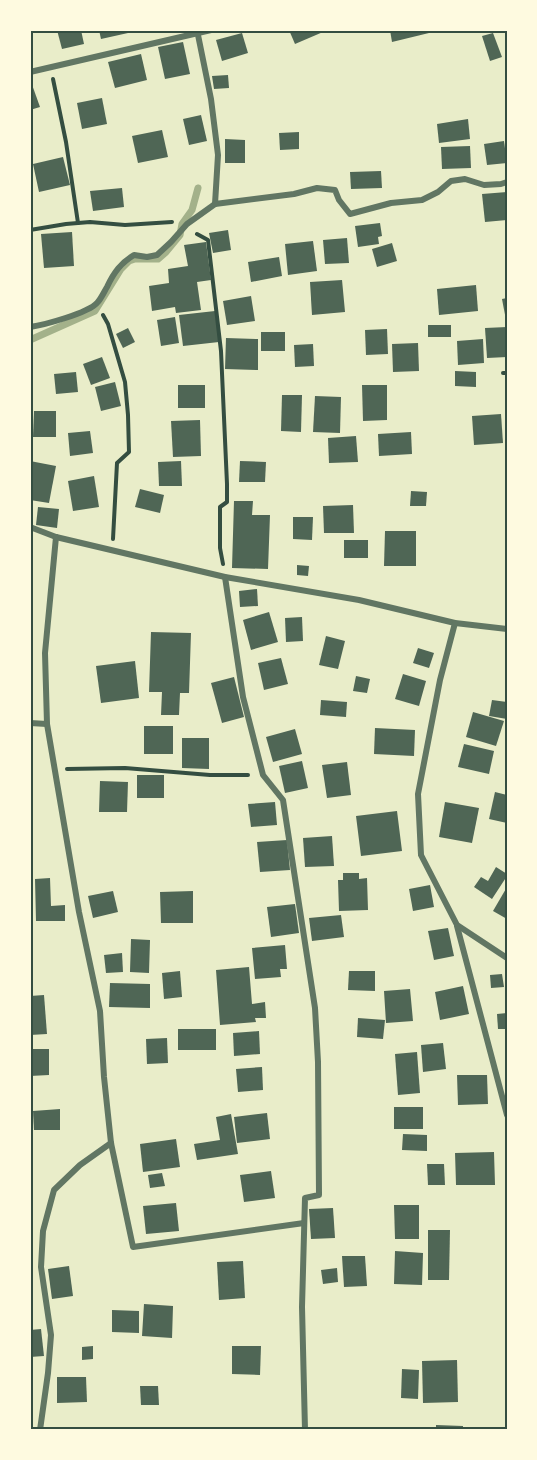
<svg xmlns="http://www.w3.org/2000/svg" width="537" height="1460" font-family="'Work Sans',sans-serif">
<style>
.lines{fill:none;stroke-linecap:round;stroke-linejoin:round}
.stream{stroke:#a3b18a;stroke-width:7}
.building{fill:#4f6655}
.path{stroke:#344e41;stroke-width:4}
.minor{stroke:#617663;stroke-width:6}
.neatline{fill:none;stroke:#344e41;stroke-width:2}
</style>
<rect width="100%" height="100%" fill="#e9edc9"/>
<g class="lines">
<polyline class="stream" points="30,340 95,311 121,269 129,261 135,259 158,259 166,252 180,235 182,224 192,210 198,188"/>
</g>
<g class="building">
<polygon points="57,30 81,30 84,44 62,49"/>
<polygon points="99,30 127,30 128,33 101,39"/>
<polygon points="289,30 322,30 323,32 295,44"/>
<polygon points="390,30 429,30 429,33 392,42"/>
<polygon points="242,33 248,53 222,61 216,40"/>
<polygon points="493,33 502,57 490,61 482,36"/>
<polygon points="183,42 190,74 165,79 158,47"/>
<polygon points="141,54 147,80 115,88 108,62"/>
<polygon points="228,75 229,88 214,89 212,76"/>
<polygon points="30,79 40,107 30,110"/>
<polygon points="102,98 107,124 82,129 77,103"/>
<polygon points="201,115 207,141 189,145 183,119"/>
<polygon points="468,119 470,139 439,143 437,124"/>
<polygon points="162,130 168,157 138,163 132,136"/>
<polygon points="299,132 299,149 280,150 279,133"/>
<polygon points="225,139 245,140 245,163 225,163"/>
<polygon points="504,141 507,163 487,165 484,144"/>
<polygon points="470,146 471,168 442,169 441,147"/>
<polygon points="63,157 70,185 39,192 33,164"/>
<polygon points="381,171 382,188 351,189 350,172"/>
<polygon points="122,188 124,207 93,211 90,191"/>
<polygon points="507,192 507,220 485,222 482,194"/>
<polygon points="380,223 382,236 378,237 379,244 358,247 355,226"/>
<polygon points="228,230 231,250 213,253 209,233"/>
<polygon points="72,232 74,266 44,268 41,234"/>
<polygon points="347,238 349,263 325,264 323,240"/>
<polygon points="313,241 317,271 288,275 285,244"/>
<polygon points="206,242 211,280 197,282 201,310 176,313 175,307 152,311 149,286 169,283 168,269 188,266 184,245"/>
<polygon points="392,243 397,261 377,267 372,249"/>
<polygon points="279,257 282,276 251,282 248,262"/>
<polygon points="342,280 345,312 312,315 310,282"/>
<polygon points="476,285 478,311 439,315 437,289"/>
<polygon points="251,296 255,321 227,325 223,301"/>
<polygon points="507,298 507,319 506,320 502,299"/>
<polygon points="215,311 219,342 183,346 179,315"/>
<polygon points="175,317 179,343 161,346 157,320"/>
<rect x="428" y="325" width="23" height="12"/>
<polygon points="507,327 507,357 487,358 485,328"/>
<polygon points="128,328 135,342 123,348 116,334"/>
<polygon points="387,329 388,354 366,355 365,330"/>
<rect x="261" y="332" width="24" height="19"/>
<polygon points="226,338 258,339 258,370 225,369"/>
<polygon points="483,339 484,363 458,365 457,341"/>
<polygon points="418,343 419,371 393,372 392,344"/>
<polygon points="313,344 314,366 295,367 294,345"/>
<polygon points="102,357 110,378 91,385 83,364"/>
<polygon points="455,371 476,372 476,387 455,386"/>
<polygon points="76,372 78,392 56,394 54,374"/>
<polygon points="115,382 121,406 101,411 95,387"/>
<rect x="178" y="385" width="27" height="23"/>
<polygon points="362,385 387,385 387,420 363,421"/>
<polygon points="282,395 302,395 301,432 281,431"/>
<polygon points="315,396 341,397 340,433 313,432"/>
<polygon points="34,411 56,411 56,437 33,437"/>
<polygon points="501,414 503,443 474,445 472,416"/>
<polygon points="200,420 201,456 173,457 171,421"/>
<polygon points="90,431 93,453 70,456 68,433"/>
<polygon points="411,432 412,454 379,456 378,434"/>
<polygon points="356,436 358,462 329,463 328,438"/>
<polygon points="30,461 56,466 49,503 30,500"/>
<polygon points="181,461 182,486 159,486 158,462"/>
<polygon points="240,461 266,462 265,482 239,482"/>
<polygon points="94,476 99,507 73,511 68,481"/>
<polygon points="140,489 164,495 160,513 135,507"/>
<polygon points="411,491 427,492 426,506 410,506"/>
<polygon points="234,501 253,501 252,515 270,515 268,569 232,568"/>
<polygon points="353,505 354,533 324,533 323,506"/>
<polygon points="38,507 59,509 57,528 36,525"/>
<polygon points="293,517 313,517 312,540 293,539"/>
<polygon points="385,531 416,531 416,566 384,566"/>
<rect x="344" y="540" width="24" height="18"/>
<polygon points="297,565 309,566 308,576 297,575"/>
<polygon points="257,589 258,606 240,607 239,591"/>
<polygon points="269,612 278,642 251,650 243,620"/>
<polygon points="302,617 303,641 286,642 285,618"/>
<polygon points="151,632 191,633 189,693 180,693 179,715 161,715 162,692 149,692"/>
<polygon points="326,636 345,641 338,669 319,665"/>
<polygon points="418,648 434,653 429,668 413,663"/>
<polygon points="281,658 288,684 264,690 258,663"/>
<polygon points="135,661 139,698 101,703 96,666"/>
<polygon points="403,674 426,681 419,706 395,699"/>
<polygon points="356,676 370,679 367,693 353,691"/>
<polygon points="234,677 244,717 222,723 211,683"/>
<polygon points="321,700 347,702 346,717 320,715"/>
<polygon points="492,700 507,702 507,719 489,716"/>
<polygon points="473,712 504,721 496,746 466,737"/>
<rect x="144" y="726" width="29" height="28"/>
<polygon points="375,728 415,730 414,756 374,754"/>
<polygon points="295,729 302,754 273,762 266,737"/>
<polygon points="182,738 209,738 209,769 182,768"/>
<polygon points="464,744 494,751 489,774 458,767"/>
<polygon points="302,761 308,788 285,793 279,766"/>
<polygon points="347,762 351,795 327,798 322,765"/>
<rect x="137" y="775" width="27" height="23"/>
<polygon points="100,781 128,782 127,812 99,812"/>
<polygon points="495,792 507,795 507,823 489,819"/>
<polygon points="275,802 277,825 251,827 248,804"/>
<polygon points="445,802 479,808 472,843 439,837"/>
<polygon points="397,811 402,851 361,856 356,816"/>
<polygon points="332,836 334,866 305,867 303,838"/>
<polygon points="287,840 290,870 260,872 257,842"/>
<polygon points="496,867 507,874 507,876 492,899 474,887 481,877 488,881"/>
<polygon points="343,873 359,873 359,879 367,878 368,910 339,911 338,880 343,880"/>
<polygon points="50,878 51,906 65,905 65,921 36,921 35,879"/>
<polygon points="430,885 434,907 413,911 409,889"/>
<polygon points="507,887 507,919 493,911"/>
<polygon points="113,891 118,912 93,918 88,896"/>
<polygon points="193,891 193,923 161,923 160,892"/>
<polygon points="295,904 299,933 271,937 267,907"/>
<polygon points="341,915 344,937 312,941 309,918"/>
<polygon points="448,928 454,956 434,960 428,931"/>
<polygon points="131,939 150,940 149,973 130,972"/>
<polygon points="285,945 287,969 280,969 281,977 255,979 252,948"/>
<polygon points="122,953 123,972 106,973 104,955"/>
<polygon points="249,967 252,1004 265,1002 266,1018 255,1018 256,1022 220,1025 216,970"/>
<polygon points="180,971 182,997 164,999 162,973"/>
<polygon points="349,971 375,971 375,991 348,990"/>
<polygon points="502,974 504,987 491,988 490,975"/>
<polygon points="110,983 150,984 150,1008 109,1007"/>
<polygon points="463,986 469,1014 440,1020 435,992"/>
<polygon points="410,989 413,1021 386,1023 384,991"/>
<polygon points="44,995 47,1034 30,1035 30,996"/>
<polygon points="507,1013 507,1029 498,1029 497,1014"/>
<polygon points="358,1018 385,1020 383,1039 357,1037"/>
<rect x="178" y="1029" width="38" height="21"/>
<polygon points="259,1031 260,1054 234,1056 233,1033"/>
<polygon points="167,1038 168,1063 147,1064 146,1039"/>
<polygon points="443,1043 446,1069 423,1072 421,1045"/>
<polygon points="30,1049 49,1049 49,1075 30,1076"/>
<polygon points="417,1052 420,1093 398,1095 395,1054"/>
<polygon points="262,1067 263,1090 238,1092 236,1069"/>
<polygon points="457,1075 487,1075 488,1104 458,1105"/>
<rect x="394" y="1107" width="29" height="22"/>
<polygon points="60,1109 60,1130 34,1130 33,1111"/>
<polygon points="267,1113 270,1139 237,1143 234,1117"/>
<polygon points="231,1114 238,1154 197,1160 194,1144 220,1140 216,1117"/>
<polygon points="403,1134 427,1135 427,1151 402,1150"/>
<polygon points="176,1139 180,1167 143,1172 140,1144"/>
<polygon points="494,1152 495,1185 456,1185 455,1153"/>
<polygon points="427,1164 444,1164 445,1185 428,1185"/>
<polygon points="271,1171 275,1198 244,1202 240,1175"/>
<polygon points="162,1173 165,1186 150,1188 148,1175"/>
<polygon points="176,1203 179,1231 146,1234 143,1206"/>
<polygon points="394,1205 419,1205 419,1239 395,1239"/>
<polygon points="333,1208 335,1238 311,1239 309,1209"/>
<polygon points="428,1230 450,1230 449,1280 428,1280"/>
<polygon points="395,1251 423,1253 422,1285 394,1284"/>
<polygon points="342,1256 365,1256 367,1286 344,1287"/>
<polygon points="243,1261 245,1298 219,1300 217,1262"/>
<polygon points="69,1266 73,1296 52,1299 48,1269"/>
<polygon points="337,1268 338,1282 323,1284 321,1270"/>
<polygon points="144,1304 173,1306 172,1338 142,1336"/>
<polygon points="112,1310 139,1311 139,1333 112,1332"/>
<polygon points="41,1329 44,1356 30,1357 30,1330"/>
<polygon points="93,1346 93,1359 82,1360 82,1347"/>
<polygon points="232,1346 261,1346 260,1375 232,1374"/>
<polygon points="457,1360 458,1402 423,1403 422,1361"/>
<polygon points="402,1369 419,1370 418,1399 401,1398"/>
<polygon points="57,1377 86,1377 87,1402 57,1403"/>
<polygon points="140,1386 158,1386 159,1405 141,1405"/>
<polygon points="436,1425 463,1426 463,1430 436,1430"/>
</g>
<g class="lines">
<g class="path">
<polyline points="53,79 66,142 78,223"/>
<polyline points="30,230 66,224 90,222 125,225 172,222"/>
<polyline points="197,234 208,240 221,351 227,484 227,502 220,507 220,548 223,564"/>
<polyline points="103,315 108,324 125,382 128,415 129,452 117,463 113,539"/>
<polyline points="503,373 507,373"/>
<polyline points="67,769 125,768 210,775 248,775"/>
</g>
<g class="minor">
<polyline points="197,30 211,99 218,155 215,204 294,194 317,188 335,190 339,200 350,214 391,203 422,200 438,192 451,181 465,179 484,185 501,184 507,182"/>
<polyline points="30,72 211,30"/>
<path d="M30,327C44,325 88,313 97,303C101,299 104,292 107,287C114,272 121,263 134,255L147,257L157,255L171,242L187,224L215,204"/>
<polyline points="30,527 56,537 225,577 359,600 455,623 507,629"/>
<polyline points="225,577 243,697 263,775 283,800 315,1008 318,1062 319,1195 305,1198 302,1307 305,1430"/>
<polyline points="455,623 440,680 418,794 421,855 457,925 507,958"/>
<polyline points="30,723 47,724 45,653 56,537"/>
<polyline points="47,724 79,912 100,1011 104,1077 111,1143 133,1247 304,1223"/>
<polyline points="457,926 507,1115"/>
<polyline points="40,1430 48,1373 51,1335 41,1267 43,1231 54,1190 80,1165 111,1143"/>
</g>
</g>
<rect width="537" height="1460" fill="none" stroke="#fefae0" stroke-width="63"/>
<rect x="32" y="32" width="474" height="1396" class="neatline"/>
</svg>
